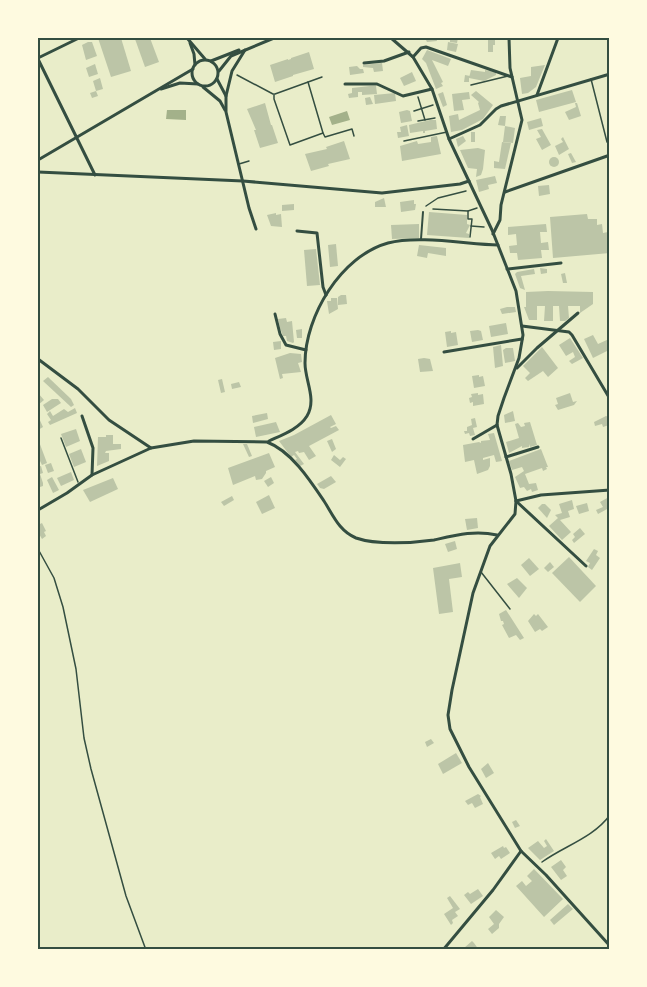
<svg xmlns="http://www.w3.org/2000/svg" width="647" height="987" font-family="Cabin,sans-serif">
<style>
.water{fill:#a3b18a}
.building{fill:#bcc5a7}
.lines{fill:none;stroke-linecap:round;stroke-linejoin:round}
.path{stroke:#344e41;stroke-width:1.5}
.service{stroke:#344e41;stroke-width:1.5}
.pedestrian{stroke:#344e41;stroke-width:2}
.minor{stroke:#344e41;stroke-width:3}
.neatline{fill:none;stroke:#344e41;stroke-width:2}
</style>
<rect width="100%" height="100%" fill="#e9edc9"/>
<g class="water">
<polygon points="167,110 186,110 186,120 166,119"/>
<polygon points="347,111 350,120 332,125 329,117"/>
</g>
<g class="building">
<polygon points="98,38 121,38 131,71 111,77"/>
<polygon points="138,38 150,38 159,62 145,67 135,39"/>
<polygon points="425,38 436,38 437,41 427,42"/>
<polygon points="450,38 458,38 457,43 450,42"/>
<polygon points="488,38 498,38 498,40 495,40 495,45 493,45 493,52 488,52"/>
<polygon points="88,42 92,42 97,56 86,60 82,45"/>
<polygon points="448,42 458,44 456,52 447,50"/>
<polygon points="427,50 451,59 448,66 432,60 443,82 441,83 443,86 436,89 426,63 422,59"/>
<polygon points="309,52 314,69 293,75 293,76 275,82 270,65 288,59 288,60 291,59 291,58"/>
<polygon points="382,63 383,71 374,72 373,68 363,67 363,65"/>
<polygon points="95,64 98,74 89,77 86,68"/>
<polygon points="545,65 536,87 528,93 522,94 520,78 531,76 531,67"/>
<polygon points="357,66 360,69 363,69 364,73 350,75 349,67"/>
<polygon points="471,70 485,72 485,70 496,72 496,75 484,81 469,78 469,82 464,82 465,75 470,76 469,78"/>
<polygon points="412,72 416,81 404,86 400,78"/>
<polygon points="100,78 103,89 96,91 98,96 92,98 90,93 96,91 93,81"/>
<polygon points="370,86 376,86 377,94 362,95 362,92 358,92 358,97 349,98 348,94 352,93 352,88"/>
<polygon points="572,90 576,102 539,112 536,100"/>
<polygon points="476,91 493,105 483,119 462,130 451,132 449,116 458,114 459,120 480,110 478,103 479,102 471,95"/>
<polygon points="443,92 447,105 443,107 438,94"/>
<polygon points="469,92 470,99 462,100 464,110 454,111 452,94"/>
<polygon points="395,93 396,101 375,104 374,95"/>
<polygon points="370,97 373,104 366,105 365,98"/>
<polygon points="265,103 271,125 272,125 278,143 260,148 254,130 256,130 247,109"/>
<polygon points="575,103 577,103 581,116 569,120 565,112 576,107"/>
<polygon points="407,110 410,111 412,121 401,123 399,112"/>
<polygon points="500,116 506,116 505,126 515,128 513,143 503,142 505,126 498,125"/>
<polygon points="541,118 543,126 529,130 527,122"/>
<polygon points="430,120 436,120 437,129 425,131 425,133 423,133 423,131 410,133 409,125"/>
<polygon points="407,125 409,136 398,138 397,132 401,132 400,127"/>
<polygon points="542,129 551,145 542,150 536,139 541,137 537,130"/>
<rect x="471" y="132" width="4" height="10"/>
<polygon points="437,136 441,154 402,161 400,146 417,141 418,144 431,142 431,137"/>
<polygon points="463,136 466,141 458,147 456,139"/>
<polygon points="563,137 569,149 559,155 555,146 563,142 561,139"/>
<polygon points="344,141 350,159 328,164 329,166 311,171 305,154 327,149 326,147"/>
<polygon points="502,142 511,143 505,169 494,168 494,161 499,162"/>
<polygon points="478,148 485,150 483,169 481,175 476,177 477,169 468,168 460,150"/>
<polygon points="571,153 576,162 572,163 568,154"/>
<circle cx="554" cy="162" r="5"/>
<polygon points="495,176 497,183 488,185 489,189 479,192 476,180"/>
<polygon points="549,185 550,194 539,196 538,186"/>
<polygon points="384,198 386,207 375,207 375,202"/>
<polygon points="414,200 414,204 416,204 415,210 401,212 400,202"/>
<polygon points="294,204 294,210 282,211 282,205"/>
<polygon points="429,212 467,215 467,224 470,225 466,233 469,234 469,238 427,235"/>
<polygon points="276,213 276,215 281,214 282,227 271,226 267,215"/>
<polygon points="587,214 588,219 597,219 597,225 602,224 603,233 608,232 610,253 553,258 550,217"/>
<polygon points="419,224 419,238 392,239 391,225"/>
<polygon points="546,224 547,232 540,232 541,243 548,242 549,250 541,250 542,258 518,260 517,253 510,253 509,246 517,245 516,234 508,235 508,227"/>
<polygon points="336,244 338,266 330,267 328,245"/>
<polygon points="419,245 446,248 446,256 428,253 427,258 417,256"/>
<polygon points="316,249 320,285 307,286 304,250"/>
<polygon points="540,268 547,269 547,273 541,274"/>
<polygon points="534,269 535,274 521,276 525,290 520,288 515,274 517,272"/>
<polygon points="565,273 567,283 563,283 561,274"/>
<polygon points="548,291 593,292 593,304 580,313 580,306 568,306 569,318 565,321 560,321 559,306 553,306 553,321 544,321 545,306 537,306 537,320 529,320 524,307 526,307 526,292"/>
<polygon points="341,295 346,295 347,304 338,305 338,297"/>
<polygon points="331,298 337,298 338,309 329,314 327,301 331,301"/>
<polygon points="507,307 515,307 516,312 502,314 500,309"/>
<polygon points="286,318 287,322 292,321 294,342 293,343 287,341 286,336 283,336 280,328 278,319"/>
<polygon points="506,323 508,334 491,337 489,326"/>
<polygon points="302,329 302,338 297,338 296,330"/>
<polygon points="478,330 481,331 483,340 472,342 470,331"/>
<polygon points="451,331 451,333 456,332 458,345 447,347 445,332"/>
<polygon points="593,335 598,344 609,339 609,350 593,358 584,339"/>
<polygon points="570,338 583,358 572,364 569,361 575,357 573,352 566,356 559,345"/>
<polygon points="281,341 281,349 274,350 273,342"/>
<polygon points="501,345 503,366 495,368 493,347"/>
<polygon points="542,347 558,368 548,377 543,371 528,381 525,378 530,373 523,366"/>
<polygon points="506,348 513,348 515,361 505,363 503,350"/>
<polygon points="290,353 301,354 302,362 298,363 301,372 282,374 283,378 280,379 275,358"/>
<polygon points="424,358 430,359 433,371 420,372 418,359"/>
<polygon points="479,375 479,377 483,376 485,386 474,388 472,376"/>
<polygon points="48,377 71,399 74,405 71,407 43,381"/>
<polygon points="222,379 225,392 221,393 218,380"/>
<polygon points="239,382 241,387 232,389 231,384"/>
<polygon points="38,393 44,400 38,405"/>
<polygon points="478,393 478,395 483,394 484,404 473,406 473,402 470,403 469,398 472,397 471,394"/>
<polygon points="570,393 573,402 577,401 574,405 558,410 555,405 558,404 556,398"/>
<polygon points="52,399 58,399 61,403 47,412 43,405"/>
<polygon points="75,408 77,413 50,425 48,422 51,420 47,414 50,411 53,416 64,409 68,412"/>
<polygon points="513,411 515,421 505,423 504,415"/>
<polygon points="267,413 268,419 253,423 252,416"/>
<polygon points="331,415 336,424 330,427 331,428 336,426 339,430 309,446 316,456 309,460 304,452 299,453 298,451 295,452 304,464 300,466 295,460 297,459 294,455 291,457 279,441 294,435"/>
<polygon points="38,416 43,427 38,430"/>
<polygon points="606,416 609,417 609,425 603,427 602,424 595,426 594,422"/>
<polygon points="475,418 477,427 473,428 475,435 470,436 469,433 465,434 464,431 467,431 467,427 472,425 471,419"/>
<polygon points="276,422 280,432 256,437 254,427"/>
<polygon points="530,422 537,445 530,447 529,444 529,447 522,448 522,446 509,453 506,442 519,438 515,424 518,423 521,427 525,426 524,423"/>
<polygon points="76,429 80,441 66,447 61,434"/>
<polygon points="494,433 502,461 496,462 494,455 483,458 483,460 490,458 490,466 488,470 477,474 474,460 465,462 463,445 479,442 481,443 481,441 490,440 488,434"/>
<polygon points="106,435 113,435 113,444 121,444 121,449 106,451 105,453 109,453 109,461 97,466 98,437 106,437"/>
<polygon points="38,439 47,463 42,465 38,457"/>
<polygon points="332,439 336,449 332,452 327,441"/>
<polygon points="243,444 247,444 252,456 249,457"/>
<polygon points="81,449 86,462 74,467 69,454"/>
<polygon points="541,449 548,467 546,467 547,469 543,471 542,468 525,474 529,484 536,483 538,490 532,492 531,489 527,491 524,487 520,488 515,477 524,471 522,467 512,470 509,461"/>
<polygon points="269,453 275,467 266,471 266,473 262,479 256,480 255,476 233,485 228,468"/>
<polygon points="334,455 340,460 343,457 346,459 340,467 331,460"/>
<polygon points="51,463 54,471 48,473 45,465"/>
<polygon points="41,466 43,473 40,474 43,483 43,486 40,487 38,485 38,467"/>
<polygon points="71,472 74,480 61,486 57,478"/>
<polygon points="331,476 336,482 324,489 320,488 317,484"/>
<polygon points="52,477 59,490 53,493 47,480"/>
<polygon points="271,477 274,483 268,487 264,481"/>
<polygon points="113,478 118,489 90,502 83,490"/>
<polygon points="269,495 275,508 262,514 256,502"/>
<polygon points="232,496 234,500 224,506 221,502"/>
<polygon points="609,497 609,508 598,514 596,510 603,507 600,502"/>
<polygon points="572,500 574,509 568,511 570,517 560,520 571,532 562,540 549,526 558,518 555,515 562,513 559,504"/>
<polygon points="587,503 589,511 579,514 576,506"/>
<polygon points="542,504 545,504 551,510 547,518 538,508"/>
<polygon points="477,518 478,528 467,530 465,519"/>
<polygon points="38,521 40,524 42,523 46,531 44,532 46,536 42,539 38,532"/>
<polygon points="580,528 585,534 574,543 572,540 575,537 573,534"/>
<polygon points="455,541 457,549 448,552 445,544"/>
<polygon points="594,549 598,551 596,555 600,558 592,570 588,567 590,563 586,561"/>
<polygon points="569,557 596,586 580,602 552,573"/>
<polygon points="529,558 539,569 530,576 521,565"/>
<polygon points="550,562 554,567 548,572 544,568"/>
<polygon points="460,563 462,577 449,579 453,612 439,614 433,568"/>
<polygon points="517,578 527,588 519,598 507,584"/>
<polygon points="506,610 524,638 520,640 516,635 509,638 502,625 504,624 503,621 501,621 499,614"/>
<polygon points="534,614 536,616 538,614 548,627 542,631 540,629 535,632 528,621"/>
<polygon points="431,739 434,743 427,747 425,742"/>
<polygon points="456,753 462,763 443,774 438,764"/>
<polygon points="488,763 494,773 486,778 481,769"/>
<polygon points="478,794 481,796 480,797 483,804 475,808 472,803 468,805 465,801"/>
<polygon points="516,820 520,826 515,828 512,822"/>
<polygon points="546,839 554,851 540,860 528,848 538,841 544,848 547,846 544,841"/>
<polygon points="503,846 504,848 506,847 510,853 501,859 499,856 495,859 491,853"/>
<polygon points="561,860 566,867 563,870 567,876 561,880 551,867"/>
<polygon points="534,869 563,899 544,917 516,886 522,881 526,886 532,881 527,876"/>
<polygon points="478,889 483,896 471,904 464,895 468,892 470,894"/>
<polygon points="450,896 460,909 455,912 458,916 452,920 453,923 451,925 444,914 453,908 447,898"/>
<polygon points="568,904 573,909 554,925 550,920"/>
<polygon points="496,910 504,917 499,924 499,928 492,934 488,929 494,924 489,917"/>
<polygon points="472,941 474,943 479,950 466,950 464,948"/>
</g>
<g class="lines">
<g class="path">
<polyline points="237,75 273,94"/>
<polyline points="274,94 274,99 290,145 323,133 308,82"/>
<polyline points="275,94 322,77"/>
<polyline points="418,97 425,120"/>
<polyline points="414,111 433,105"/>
<polyline points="418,121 435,118"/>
<polyline points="323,133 325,137 352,129 354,136"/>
<polyline points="426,206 438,198 466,191"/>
<polyline points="433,209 468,211 477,208"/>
<polyline points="468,211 468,219 472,219 470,237"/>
<polyline points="471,226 484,227"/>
<polyline points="38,549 54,578 63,607 76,669 84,738 91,769 126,896 146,950"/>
<path d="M542,862C564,846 593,838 610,815"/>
</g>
<g class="service">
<polyline points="591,79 607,142"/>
<polyline points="471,85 508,76"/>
<polyline points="404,141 447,132"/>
<polyline points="239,164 249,161"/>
<polyline points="61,438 78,482"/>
<polyline points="481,572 510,609"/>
</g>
<polyline class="pedestrian" points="421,239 423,212"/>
<g class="minor">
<polyline points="187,38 205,59"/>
<polyline points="391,38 413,57 432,89 449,139 492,230 516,291 523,335 519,358 504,398 498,416 497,425 511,474 516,501 515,514 490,546 473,593 452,690 448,715 450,729 469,767 521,851 546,875 610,946"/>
<polyline points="190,43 194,54 195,65"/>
<polyline points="413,57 421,48 426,47 512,77"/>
<polyline points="38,58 79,38"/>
<polyline points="38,59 95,175"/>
<circle cx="205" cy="73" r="13"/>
<polyline points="211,61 239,50"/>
<polyline points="364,63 384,61 409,52"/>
<polyline points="219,71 231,56 274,38"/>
<polyline points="217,79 226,96 226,112 249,208 256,229"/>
<polyline points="345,84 377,84 403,96 432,89"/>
<polyline points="203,87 220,101 225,110"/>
<polyline points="161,89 180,83 198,84"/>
<polyline points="537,95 558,38"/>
<polyline points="226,96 232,71 245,50"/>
<polyline points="449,139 480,125 496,109 501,106 610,74"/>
<polyline points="38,160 193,69"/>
<polyline points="38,172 243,181 382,193 460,184 469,181"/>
<polyline points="505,192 610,155"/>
<polyline points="297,231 317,233 323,287 326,295"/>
<polyline points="493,234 500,220 501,205 522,120 510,68 509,38"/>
<polyline points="507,269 561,263"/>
<polyline points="275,314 280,334 286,345 306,350"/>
<polyline points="522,326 569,332 572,335 610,399"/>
<polyline points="444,352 522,339"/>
<polyline points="38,359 78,389 109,420 151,448"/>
<polyline points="517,368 537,348 578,313"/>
<polyline points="82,416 93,448 92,475"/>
<polyline points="473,439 497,425"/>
<path d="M269,441C282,435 299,429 307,416C317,399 305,381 305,363C305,316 341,256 388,243C418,235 466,244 498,245"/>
<polyline points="506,457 538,447"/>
<polyline points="516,501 586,566"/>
<polyline points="516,501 541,495 610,490"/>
<path d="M38,510L67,493L92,475L151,448L194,441L267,442C291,451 310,480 324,501C333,515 339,531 356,538C376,545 413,543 434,540C456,535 475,530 497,535"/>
<polyline points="443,950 493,890 521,851"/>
</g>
</g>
<rect width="647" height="987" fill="none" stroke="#fefae0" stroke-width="78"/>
<rect x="39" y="39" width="569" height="909" class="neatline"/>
</svg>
